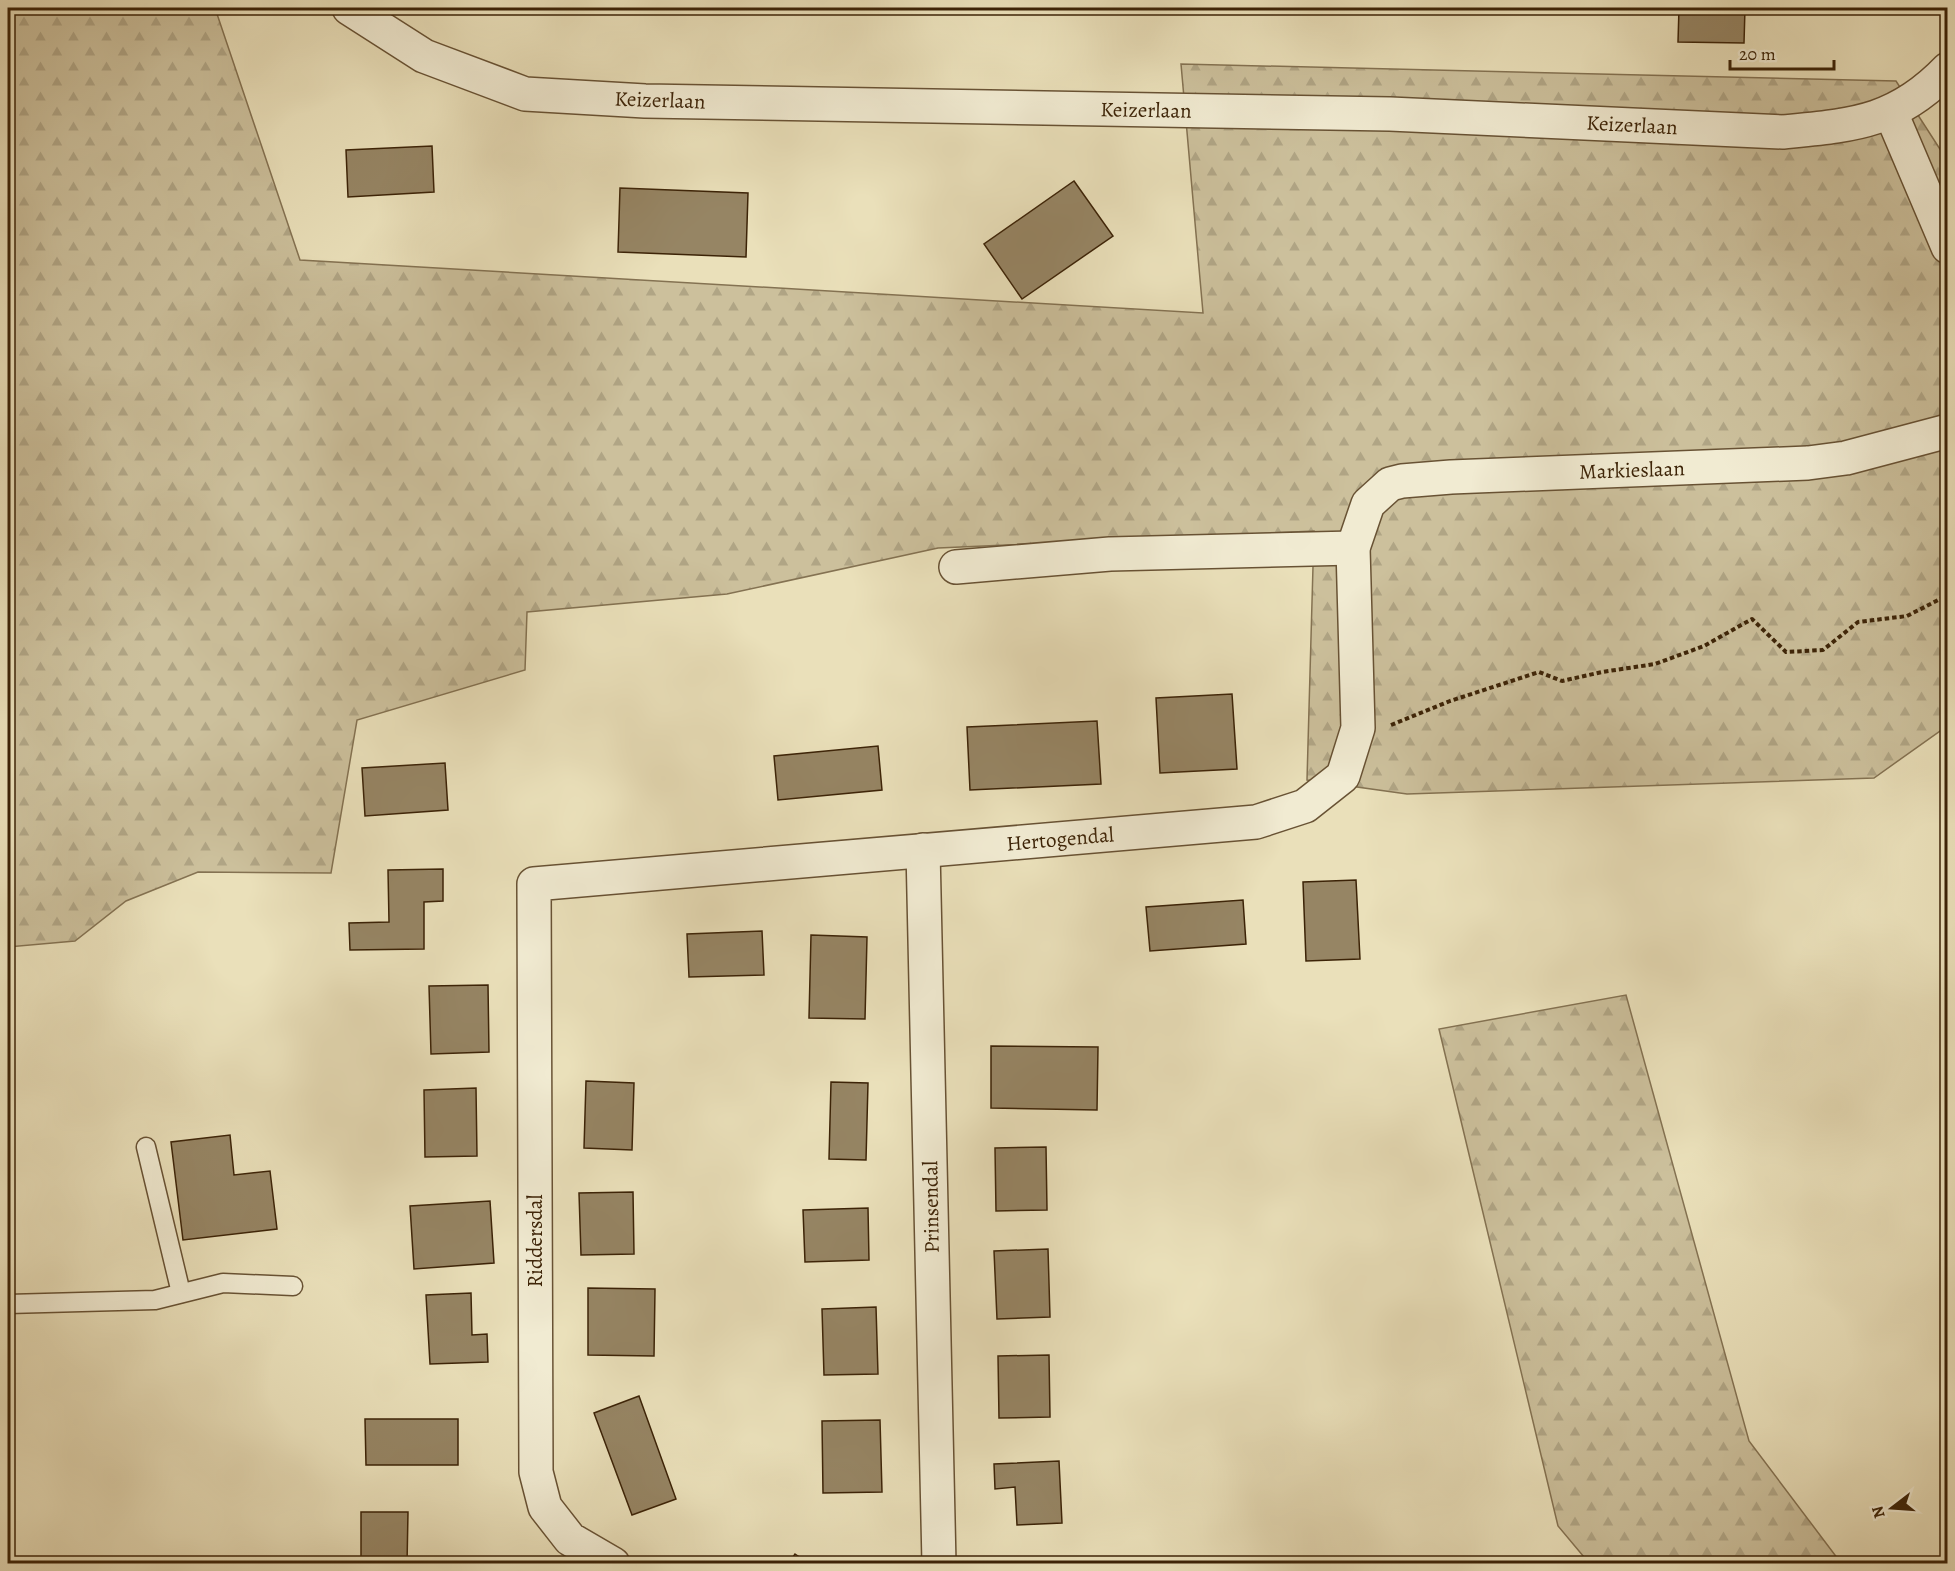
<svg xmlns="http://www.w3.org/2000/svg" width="1955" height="1571" font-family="Alegreya,serif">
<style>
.forest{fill:url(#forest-firs);stroke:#847252;stroke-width:1.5}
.building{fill:#968564;stroke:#3c2307;stroke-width:1.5}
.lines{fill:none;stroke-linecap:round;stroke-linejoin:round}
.service-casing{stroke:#685234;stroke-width:21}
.minor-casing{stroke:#685234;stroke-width:36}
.path{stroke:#3c2307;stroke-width:4;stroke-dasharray:4.5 3;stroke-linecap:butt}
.service{stroke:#f1ebd2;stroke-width:18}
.minor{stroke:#f1ebd2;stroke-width:33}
.labels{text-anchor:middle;stroke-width:4.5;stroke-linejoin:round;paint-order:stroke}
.street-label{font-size:21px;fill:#3c2307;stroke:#f1ebd2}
</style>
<defs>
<pattern id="forest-firs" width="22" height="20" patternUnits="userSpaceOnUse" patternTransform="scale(1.5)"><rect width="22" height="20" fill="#ccc09c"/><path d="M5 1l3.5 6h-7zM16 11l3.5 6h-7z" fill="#b0a585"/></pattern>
</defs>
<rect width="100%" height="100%" fill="#eae0ba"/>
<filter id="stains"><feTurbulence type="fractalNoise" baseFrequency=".00333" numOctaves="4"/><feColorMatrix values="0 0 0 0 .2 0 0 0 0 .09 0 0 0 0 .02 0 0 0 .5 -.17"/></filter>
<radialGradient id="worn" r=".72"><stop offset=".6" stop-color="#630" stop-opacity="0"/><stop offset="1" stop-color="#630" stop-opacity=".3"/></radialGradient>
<g class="forest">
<polygon points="8,8 215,8 300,260 1203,313 1181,64 1896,81 1947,160 1947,726 1874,778 1407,794 1307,780 1314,531 938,548 727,594 527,612 525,670 357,720 331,873 198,872 126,901 75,941 8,947"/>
<polygon points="1626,995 1749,1441 1841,1563 1589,1563 1558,1526 1439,1029"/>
</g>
<g class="building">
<polygon points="1679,8 1745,8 1744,43 1678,42"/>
<polygon points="432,146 434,192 348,197 346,150"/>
<polygon points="1074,181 1113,236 1022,299 984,244"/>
<polygon points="620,188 748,193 746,257 618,252"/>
<polygon points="1232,694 1237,769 1160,773 1156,698"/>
<polygon points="1097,721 1101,784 970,790 967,727"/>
<polygon points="878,746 882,790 778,800 774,756"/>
<polygon points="445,763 448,810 365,816 362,768"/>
<polygon points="443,869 443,901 424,902 424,949 350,950 349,923 389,922 388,870"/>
<polygon points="1356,880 1360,959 1306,961 1303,882"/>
<polygon points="1243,900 1246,944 1150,951 1146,907"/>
<polygon points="762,931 764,975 689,977 687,934"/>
<polygon points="811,935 867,937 865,1019 809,1018"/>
<polygon points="488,985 489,1052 431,1054 429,986"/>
<polygon points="991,1046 1098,1047 1097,1110 991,1108"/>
<polygon points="586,1081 634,1083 632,1150 584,1148"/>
<polygon points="831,1082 868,1083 866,1160 829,1159"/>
<polygon points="476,1088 477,1156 425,1157 424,1090"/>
<polygon points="230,1135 234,1175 270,1171 277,1229 183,1240 171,1142"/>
<polygon points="1046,1147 1047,1210 996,1211 995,1148"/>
<polygon points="633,1192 634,1254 581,1255 579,1193"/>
<polygon points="490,1201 494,1263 414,1269 410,1206"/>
<polygon points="868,1208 869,1260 805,1262 803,1210"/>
<polygon points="1048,1249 1050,1317 997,1319 994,1251"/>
<polygon points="588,1288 655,1289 654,1356 588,1355"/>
<polygon points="471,1293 472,1335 487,1334 488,1362 430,1364 426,1295"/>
<polygon points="876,1307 878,1374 824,1375 822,1309"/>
<polygon points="1049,1355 1050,1417 999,1418 998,1356"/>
<polygon points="639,1396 676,1499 632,1515 594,1413"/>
<polygon points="365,1419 458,1419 458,1465 366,1465"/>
<polygon points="880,1420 882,1492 823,1493 822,1421"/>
<polygon points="1059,1461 1062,1523 1017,1525 1015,1487 995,1489 994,1464"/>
<polygon points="361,1512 408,1512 407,1564 361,1564"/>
<polygon points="795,1554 810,1564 788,1564"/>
</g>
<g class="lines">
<g class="service-casing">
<g id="service">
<polyline points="146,1147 181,1293"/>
<polyline points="8,1304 155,1300 223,1283 293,1286"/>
</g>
</g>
<g class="minor-casing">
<g id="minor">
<path d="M349,8L424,56L525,94L645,101L1390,114L1783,132C1853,125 1896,123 1948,69"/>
<polyline points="1891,113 1948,247"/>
<polyline points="956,567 1110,554 1353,548"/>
<polyline points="923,850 939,1564"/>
<polyline points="613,1564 570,1539 545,1507 536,1472 534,884 1256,822 1305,806 1343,776 1358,728 1353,548 1368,504 1390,484 1402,481 1451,477 1808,463 1846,458 1948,431"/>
</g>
</g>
<polyline class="path" points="1391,725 1450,701 1539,672 1562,681 1602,672 1655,664 1704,646 1752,619 1786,652 1823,650 1858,622 1907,616 1948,595"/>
<use href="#service" class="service"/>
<use href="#minor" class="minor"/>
</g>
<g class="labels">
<g class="street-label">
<text transform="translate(660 100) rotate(2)" y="7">Keizerlaan</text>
<text transform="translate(1146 110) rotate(1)" y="7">Keizerlaan</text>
<text transform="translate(1632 125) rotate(3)" y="7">Keizerlaan</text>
<text transform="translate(1632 470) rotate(-2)" y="7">Markieslaan</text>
<text transform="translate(1060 839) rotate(-5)" y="7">Hertogendal</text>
<text transform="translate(931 1207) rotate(-91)" y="7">Prinsendal</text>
<text transform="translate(535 1241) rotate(-90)" y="7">Riddersdal</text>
</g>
</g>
<rect width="1955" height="1571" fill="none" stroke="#eae0ba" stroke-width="30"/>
<rect x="9" y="9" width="1937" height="1553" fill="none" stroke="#3c2307" stroke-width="3"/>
<rect x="15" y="15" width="1925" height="1541" fill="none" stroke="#3c2307" stroke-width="1.5"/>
<g transform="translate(1892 1508) rotate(253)" stroke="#f1ebd2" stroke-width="4.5" paint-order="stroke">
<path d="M0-4.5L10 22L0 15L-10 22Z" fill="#3c2307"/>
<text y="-9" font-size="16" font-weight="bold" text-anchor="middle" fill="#3c2307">N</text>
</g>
<path d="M1730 60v9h104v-9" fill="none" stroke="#3c2307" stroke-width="3"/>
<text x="1739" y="60" font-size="18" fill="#3c2307" stroke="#f1ebd2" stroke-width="4.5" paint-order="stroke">20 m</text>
<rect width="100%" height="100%" filter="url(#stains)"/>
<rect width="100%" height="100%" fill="url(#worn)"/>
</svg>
